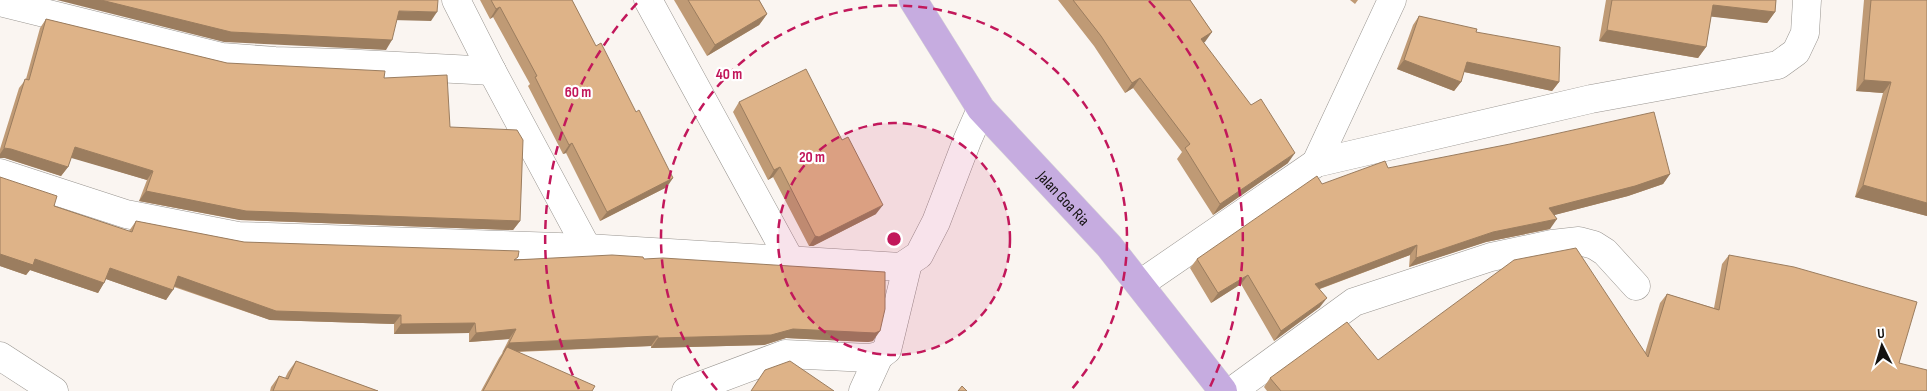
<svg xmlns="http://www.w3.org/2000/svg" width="1927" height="391" font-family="'Sofia Sans Condensed',sans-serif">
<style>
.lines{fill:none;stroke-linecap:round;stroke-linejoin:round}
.minor-casing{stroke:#999590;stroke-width:29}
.major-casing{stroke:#d5d4d4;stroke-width:29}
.minor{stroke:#fff;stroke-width:28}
.major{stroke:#c6ace0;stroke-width:28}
.wall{fill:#bf9a75}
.shaded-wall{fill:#9b7d5f}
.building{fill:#deb388;stroke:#9b7d5f}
.ring{fill:none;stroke:#c2185b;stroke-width:2.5;stroke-dasharray:9 6}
.labels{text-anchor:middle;stroke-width:4.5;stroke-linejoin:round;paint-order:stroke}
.street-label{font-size:16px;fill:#141210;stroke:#fff}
.centre{fill:#c2185b;stroke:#fff;stroke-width:2.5}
.ring-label{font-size:15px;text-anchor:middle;font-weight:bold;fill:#c2185b;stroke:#fff;stroke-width:4.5;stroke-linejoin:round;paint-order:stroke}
</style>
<rect width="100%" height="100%" fill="#faf5f1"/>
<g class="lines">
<g class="minor-casing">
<g id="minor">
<polyline points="456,0 492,71 587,248"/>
<polyline points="648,0 790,260"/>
<polyline points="0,2 222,57 275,61 341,63 492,71"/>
<polyline points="1316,163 1392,0"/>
<polyline points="0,173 126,214 238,236 587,248 901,267 919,255 936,222 967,141 981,109"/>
<polyline points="1140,284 1316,163 1591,99 1778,65 1796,52 1805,33 1807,0"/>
<polyline points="0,356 54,391"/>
<polyline points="686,391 785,354 869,358 879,356 887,350 908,263"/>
<polyline points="863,391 879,356"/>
<polyline points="1232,391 1354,302 1491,257 1552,244 1579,241 1594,245 1605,252 1636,286"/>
</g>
</g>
<g class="major-casing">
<g id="major">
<path id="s1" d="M913,0L981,109L1109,246L1223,391"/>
</g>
</g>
<use href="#minor" class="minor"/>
<use href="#major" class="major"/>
</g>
<g class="wall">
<polygon points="480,0 572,0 667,187 600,221 566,153 563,154 528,86 530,84 493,17 490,19"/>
<polygon points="674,0 759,0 767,14 759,25 707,56"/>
<polygon points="1058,0 1190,0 1212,32 1203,43 1288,163 1213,215 1177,159 1182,152 1133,88 1125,93 1094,46"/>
<polygon points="1350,0 1358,0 1355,4"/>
<polygon points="1606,0 1776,0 1775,12 1767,23 1711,16 1706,47 1698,58 1599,41"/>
<polygon points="1864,0 1927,0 1927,216 1855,197 1883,93 1856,91"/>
<polygon points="1419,16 1476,32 1559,82 1552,91 1464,72 1461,82 1454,91 1397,69 1413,25"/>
<polygon points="46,19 227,63 384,78 450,127 520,221 513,230 240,220 139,201 147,180 71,157 68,167 61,176 5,158 0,158 0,149 19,88 26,79 40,28"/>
<polygon points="739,102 876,214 813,246 809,246 773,177 768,180 733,112"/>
<polygon points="1388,168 1670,174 1663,184 1628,196 1554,215 1550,229 1486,242 1409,267 1410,255 1320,289 1320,307 1274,341 1241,284 1211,303 1190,268 1197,259 1322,184"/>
<polygon points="0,177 54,206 129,231 136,221 244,242 517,259 644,259 873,341 868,342 786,338 764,345 651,348 651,346 518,352 592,391 481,391 499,358 503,352 502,353 509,339 469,342 469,333 394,334 394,324 270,320 174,287 166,300 106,279 98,293 30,270 26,275 0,266"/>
<polygon points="1729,255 1899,363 1927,391 1267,391 1264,387 1270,378 1378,360 1645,353 1660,303 1667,294 1714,308 1722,264"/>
<polygon points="296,361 378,391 270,391 271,387 279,376 285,378 288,372"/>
</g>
<g class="shaded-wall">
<polygon points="57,0 101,0 392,40 386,50 224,42"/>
<polygon points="1713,5 1775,12 1767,23 1706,16"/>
<polygon points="500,7 493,17 490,19 496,9"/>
<polygon points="399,11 437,12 431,21 392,20"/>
<polygon points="767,14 759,25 707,56 715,45"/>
<polygon points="1607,30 1706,47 1698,58 1599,41"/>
<polygon points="1212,32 1205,42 1193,49 1201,39"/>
<polygon points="1404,60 1461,82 1454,91 1397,69"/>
<polygon points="1467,62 1559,82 1552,91 1460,71"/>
<polygon points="1140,78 1133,88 1125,93 1132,83"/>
<polygon points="1864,80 1891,82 1883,93 1856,91"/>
<polygon points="572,143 566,153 563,154 569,145"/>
<polygon points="75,147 153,171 147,180 68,157"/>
<polygon points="4,148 11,149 68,167 61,176 5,158 0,158 0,154"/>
<polygon points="1295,153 1288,163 1213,215 1220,204"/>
<polygon points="780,167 773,177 768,180 774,170"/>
<polygon points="1670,174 1663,184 1628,196 1543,218 1549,208"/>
<polygon points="673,178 667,187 600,221 607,212"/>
<polygon points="1863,185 1927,203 1927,216 1855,197"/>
<polygon points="146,191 520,221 513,230 240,220 139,201"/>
<polygon points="883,205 876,214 813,246 809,246 815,236"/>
<polygon points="1557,219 1550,229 1486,242 1409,267 1416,258 1493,232"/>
<polygon points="1417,245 1410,255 1308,293 1315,284"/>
<polygon points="0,254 35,259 104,283 98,293 30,270 26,275 0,266"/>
<polygon points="110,268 173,290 166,300 103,278"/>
<polygon points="1248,275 1241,284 1211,303 1218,293"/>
<polygon points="178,276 401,315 394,324 270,320 171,285"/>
<polygon points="1327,298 1320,307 1274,341 1281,331"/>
<polygon points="475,323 469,333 394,334 401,324"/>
<polygon points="516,329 509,339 469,342 476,333"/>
<polygon points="793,329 880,331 873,341 868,342 786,338 764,345 651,348 658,338"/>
<polygon points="658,336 651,346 504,352 507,347 503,352 502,353 509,343"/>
</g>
<g class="building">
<polygon points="101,0 438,0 437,12 399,11 392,40 231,32"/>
<polygon points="491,0 572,0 596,46 601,43 636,112 639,110 673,178 607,212 572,143 569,145 535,77 537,76 500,7 496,9"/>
<polygon points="688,0 759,0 767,14 715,45"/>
<polygon points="1073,0 1190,0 1212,32 1201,39 1251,105 1261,99 1295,153 1220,204 1185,148 1190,144 1140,78 1132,83 1101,36"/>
<polygon points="1612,0 1776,0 1775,12 1713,5 1706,47 1607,30"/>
<polygon points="1871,0 1927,0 1927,203 1863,185 1891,82 1864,80"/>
<polygon points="1419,16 1477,29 1476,32 1560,47 1559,82 1467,62 1461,82 1404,60"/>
<polygon points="46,19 227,63 385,71 384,78 447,75 450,127 517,130 523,140 520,221 246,211 146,191 153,171 75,147 68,167 11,149 4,148 25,79 29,80"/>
<polygon points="806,69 842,140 848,137 883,205 819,237 815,236 780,167 774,170 739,102"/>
<polygon points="1654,112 1670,174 1635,186 1549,208 1557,219 1493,232 1416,258 1417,245 1315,284 1327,298 1281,331 1248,275 1218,293 1197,259 1317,176 1322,184 1385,161 1388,168 1510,144"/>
<polygon points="0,177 57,196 54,206 132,232 136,221 244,242 519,251 518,257 514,260 612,255 643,257 644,259 663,258 885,272 885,309 880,331 875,333 793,329 771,335 658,338 658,336 509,343 516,329 476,333 475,323 401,324 401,315 276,311 178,276 173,290 110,268 104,283 35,259 33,265 0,254"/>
<polygon points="1576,248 1648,357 1667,294 1719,310 1729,255 1794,267 1917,302 1899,363 1927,370 1927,391 1281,391 1270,378 1347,322 1378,360 1514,260"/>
<polygon points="507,347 595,386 592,391 483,391"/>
<polygon points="296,361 378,391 273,391 279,376 288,379"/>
<polygon points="790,361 834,391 751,391 765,370"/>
<polygon points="962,386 967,391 958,391"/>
</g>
<circle cx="894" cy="239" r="116" fill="#c2185b" fill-opacity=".12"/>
<g class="ring">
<circle cx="894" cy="239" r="116"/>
<path d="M717 390A233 233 0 1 1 1071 390"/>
<path d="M579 389A349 349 0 0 1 639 1M1149 1A349 349 0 0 1 1209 389"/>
</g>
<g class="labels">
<g class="street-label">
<text dy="6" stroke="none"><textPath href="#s1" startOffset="250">Jalan Goa Ria</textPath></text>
</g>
</g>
<circle cx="894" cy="239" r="8" class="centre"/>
<g class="ring-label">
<text x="729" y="79">40 m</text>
<text x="578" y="97">60 m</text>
<text x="812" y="162">20 m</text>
</g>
<g transform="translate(1882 346) rotate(355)" stroke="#ffffff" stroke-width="4" paint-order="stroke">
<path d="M0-4L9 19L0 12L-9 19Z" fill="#141210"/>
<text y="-8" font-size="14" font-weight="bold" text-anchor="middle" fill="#141210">U</text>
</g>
</svg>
